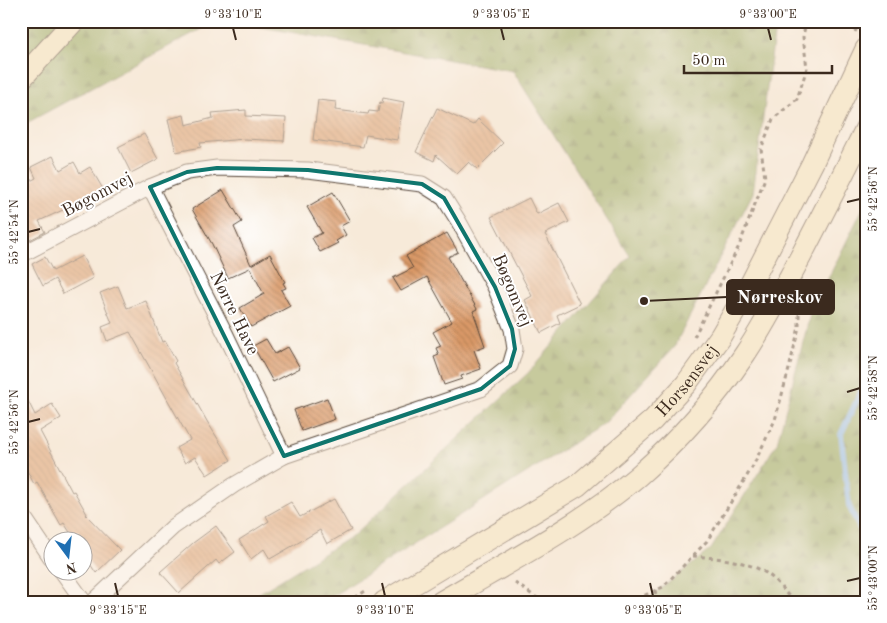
<svg xmlns="http://www.w3.org/2000/svg" width="887" height="623" font-family="'Old Standard TT',serif">
<style>
.forest{fill:url(#forest-firs);stroke:#64673a}
.lines{fill:none;stroke-linecap:round;stroke-linejoin:round}
.stream{stroke:#83baf3;stroke-width:5.5}
.building{fill:url(#building-back-hatch)}
.street-casing{stroke:#57473a;stroke-width:17}
.secondary-casing{stroke:#57473a;stroke-width:23}
.path{stroke:#57473a;stroke-width:3;stroke-dasharray:4 4;stroke-linecap:butt}
.street{stroke:#fff;stroke-width:15}
.secondary{stroke:#f7e8c3;stroke-width:21}
.marked{fill:none;stroke:#0f766e;stroke-width:4;stroke-linejoin:round}
.ticks{fill:none;stroke:#3b2a1e;stroke-width:2}
.labels{text-anchor:middle;stroke-width:4;stroke-linejoin:round;paint-order:stroke}
.street-label{font-size:18px;fill:#3b2a1e;stroke:#fff}
.leader{fill:none;stroke:#3b2a1e;stroke-width:2}
.callout-dot{fill:#3b2a1e;stroke:#fff;stroke-width:2}
.callout{fill:#3b2a1e;stroke:#3b2a1e;stroke-width:2}
.callout-label{font-size:19px;text-anchor:middle;font-weight:bold;fill:#fff}
.neatline{fill:none;stroke:#3b2a1e;stroke-width:2}
.ticks-label{font-size:12px;text-anchor:middle;fill:#3b2a1e}
</style>
<defs>
<pattern id="forest-firs" width="22" height="20" patternUnits="userSpaceOnUse" patternTransform="scale(1.25)"><rect width="22" height="20" fill="#8ca456"/><path d="M5 1l3.5 6h-7zM16 11l3.5 6h-7z" fill="#748647"/></pattern>
<pattern id="building-back-hatch" width="6" height="6" patternUnits="userSpaceOnUse" patternTransform="scale(1.25)"><rect width="6" height="6" fill="#da9967"/><path d="M-1 5l2 2M0 0l6 6M5-1l2 2" fill="none" stroke="#b27d54"/></pattern>
</defs>
<rect width="100%" height="100%" fill="#fff"/>
<filter id="ink" filterUnits="userSpaceOnUse"><feTurbulence type="fractalNoise" baseFrequency=".02" numOctaves="2"/><feDisplacementMap in="SourceGraphic" scale="10" xChannelSelector="R" yChannelSelector="G"/><feConvolveMatrix kernelMatrix="1 2 1 2 8 2 1 2 1" color-interpolation-filters="sRGB"/></filter>
<filter id="wash" filterUnits="userSpaceOnUse"><feTurbulence type="fractalNoise" baseFrequency=".0096" numOctaves="4" result="noise"/><feDisplacementMap in="SourceGraphic" scale="20" xChannelSelector="R" yChannelSelector="G"/><feGaussianBlur stdDeviation="1.12" result="paint"/><feColorMatrix in="noise" values="0 0 0 0 0 0 0 0 0 0 0 0 0 0 0 0 0 1.4 0 .05"/><feComposite in="paint" operator="in"/></filter>
<g filter="url(#wash)">
<rect width="100%" height="100%" fill="#f7ead9"/>
<g class="forest">
<polygon points="21,21 68,21 21,72"/>
<polygon points="81,21 216,21 21,126 21,86"/>
<polygon points="226,21 776,21 753,193 674,347 605,423 323,602 245,602 355,534 528,373 630,256 513,71"/>
<polygon points="866,202 866,602 644,602 711,549 777,443 810,315"/>
</g>
<g class="lines">
<polyline class="stream" points="866,381 841,434 849,506 866,541"/>
</g>
<g id="blocks">
<g class="building">
<polygon points="383,98 404,102 397,140 366,135 363,147 313,140 318,100 336,102 335,110 368,114 369,111 378,112 380,102 382,103"/>
<polygon points="437,108 473,125 478,119 503,143 477,169 469,162 457,174 436,155 434,161 416,152"/>
<polygon points="246,110 246,116 286,118 284,141 244,139 200,143 201,147 176,152 168,119 184,115 186,125 213,118 212,113"/>
<polygon points="144,134 158,159 131,173 118,147"/>
<polygon points="53,156 60,170 74,162 80,173 90,167 103,189 78,203 39,221 45,232 26,242 21,233 21,186 36,178 31,167"/>
<polygon points="223,190 242,222 234,227 251,265 270,254 285,282 283,283 286,288 281,290 290,306 251,327 240,308 264,294 250,268 228,278 212,244 192,209"/>
<polygon points="333,192 350,221 341,226 346,235 336,241 338,243 320,252 312,238 322,233 307,207"/>
<polygon points="529,198 537,214 559,203 569,222 545,234 580,304 557,315 560,323 541,333 525,300 532,296 491,217"/>
<polygon points="447,233 458,252 448,257 477,309 473,311 485,346 474,350 481,369 461,376 462,379 444,385 434,357 439,355 436,348 441,346 433,332 452,322 427,277 401,291 393,278 413,268 406,256"/>
<polygon points="82,256 93,278 63,294 55,279 43,286 32,264 45,257 53,271"/>
<polygon points="118,286 127,308 146,301 162,342 165,341 176,361 174,363 208,423 231,460 207,475 195,457 185,463 176,448 190,440 130,332 107,341 102,327 112,323 100,293"/>
<polygon points="266,339 275,354 288,347 300,368 273,382 253,346"/>
<polygon points="21,387 35,415 52,404 61,418 40,431 72,492 74,491 87,514 86,515 120,550 96,573 82,552 82,540 75,540 64,523 61,525 37,482 34,484 21,459"/>
<polygon points="327,398 335,419 302,431 294,410"/>
<polygon points="334,499 351,530 327,544 320,530 270,559 264,549 251,559 239,540 269,521 266,516 291,502 300,517"/>
<polygon points="216,526 235,552 219,564 216,560 179,593 160,572 193,543"/>
</g>
</g>
</g>
<g filter="url(#ink)">
<use href="#blocks" fill-opacity="0" stroke="#57473a" stroke-width="1"/>
<g class="lines">
<g class="street-casing">
<g id="street">
<polyline points="150,187 226,335 284,456"/>
<polyline points="21,255 150,187 187,172 217,168 308,170 422,184 444,198 459,222 495,287 512,329 515,349 510,366 481,389 284,456 234,485 173,527 93,602"/>
<polyline points="21,513 52,559"/>
<polyline points="61,570 84,602"/>
</g>
</g>
<g class="secondary-casing">
<g id="secondary">
<polyline points="21,79 74,21"/>
<path id="s1" d="M384,602L577,486L653,420L686,384L720,337L748,289L812,164L866,49"/>
<path d="M441,602C507,563 579,526 638,476C678,441 715,399 745,354C766,323 783,289 801,256C823,213 845,171 866,128"/>
</g>
</g>
<g class="path">
<polyline points="855,32 860,21"/>
<polyline points="694,337 739,246 765,178 761,149 773,119 797,99 807,68 803,37 806,21"/>
<path d="M693,556C717,558 745,560 766,573C777,580 785,593 794,602"/>
<polyline points="515,583 543,602"/>
<polyline points="655,590 657,602"/>
<polyline points="348,602 367,590"/>
<polyline points="630,602 663,587 707,541 753,466 775,420 789,369 799,327 799,305"/>
</g>
<use href="#street" class="street"/>
<use href="#secondary" class="secondary"/>
</g>
</g>
<path d="M0 0H887V623H0ZM217,168L308,170L422,184L444,198L495,287L512,329L515,349L510,366L481,389L284,456L150,187L187,172Z" fill="#f7ead9" fill-opacity=".55" fill-rule="evenodd"/>
<path class="marked" d="M217,168L308,170L422,184L444,198L495,287L512,329L515,349L510,366L481,389L284,456L150,187L187,172Z"/>
<path class="ticks" d="M233,28L236,40M501,28L504,40M768,28L771,40M847,202L860,199M28,232L40,229M847,392L860,388M28,422L40,419M847,581L860,578M115,583L118,596M382,583L385,596M650,583L653,596"/>
<g class="labels">
<g class="street-label">
<text transform="translate(97 194) rotate(-28)" y="6">Bøgomvej</text>
<text transform="translate(513 290) rotate(67)" y="6">Bøgomvej</text>
<text transform="translate(235 313) rotate(64)" y="6">Nørre Have</text>
<text dy="6" stroke="none"><textPath href="#s1" startOffset="378">Horsensvej</textPath></text>
</g>
</g>
<path class="leader" d="M644 301L727 297"/>
<circle class="callout-dot" cx="644" cy="301" r="5"/>
<rect class="callout" x="727" y="280" width="107" height="34" rx="5"/>
<g class="callout-label">
<text x="780" y="303">Nørreskov</text>
</g>
<rect width="887" height="623" fill="none" stroke="#fff" stroke-width="55"/>
<g transform="translate(68 556) rotate(165)"><circle r="24" fill="#ffffff" stroke="#b1aaa5"/>
<path d="M0-4L9 19L0 12L-9 19Z" fill="#1f6fb2"/>
<text y="-8" font-size="14" font-weight="bold" text-anchor="middle" fill="#3b2a1e">N</text>
</g>
<path d="M684 65v8h148v-8" fill="none" stroke="#3b2a1e" stroke-width="2.5"/>
<text x="692" y="65" font-size="15" fill="#3b2a1e" stroke="#ffffff" stroke-width="4" paint-order="stroke">50 m</text>
<rect x="28" y="28" width="832" height="568" class="neatline"/>
<g class="ticks-label">
<text x="233" y="18">9°33'10"E</text>
<text x="501" y="18">9°33'05"E</text>
<text x="768" y="18">9°33'00"E</text>
<text transform="translate(873 199) rotate(-90)" y="4">55°42'56"N</text>
<text transform="translate(14 232) rotate(-90)" y="4">55°42'54"N</text>
<text transform="translate(873 388) rotate(-90)" y="4">55°42'58"N</text>
<text transform="translate(14 422) rotate(-90)" y="4">55°42'56"N</text>
<text transform="translate(873 578) rotate(-90)" y="4">55°43'00"N</text>
<text x="118" y="614">9°33'15"E</text>
<text x="385" y="614">9°33'10"E</text>
<text x="653" y="614">9°33'05"E</text>
</g>
</svg>
